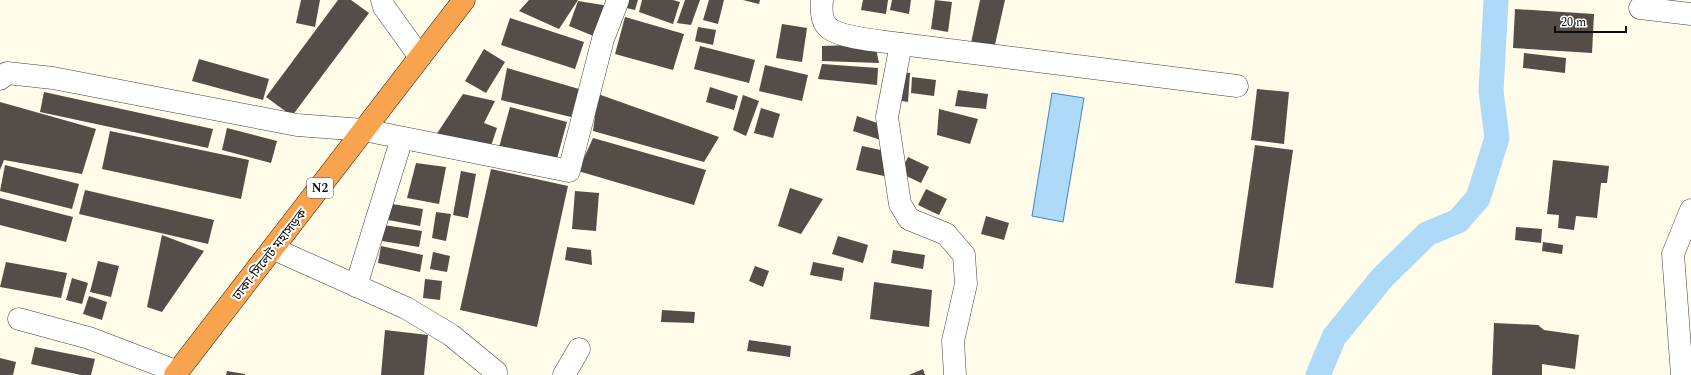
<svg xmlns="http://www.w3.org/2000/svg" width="1691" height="375" font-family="Spectral,'Noto Sans Bengali',serif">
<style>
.water{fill:#aed9f7;stroke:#338bd0}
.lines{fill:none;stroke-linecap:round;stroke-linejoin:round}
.canal{stroke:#aed9f7;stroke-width:25}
.building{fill:#544d48}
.minor-casing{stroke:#3f3f3f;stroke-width:23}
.highway-casing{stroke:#1d1d1d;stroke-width:23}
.minor{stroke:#fff;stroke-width:22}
.highway{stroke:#f8a44f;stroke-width:22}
.labels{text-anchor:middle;stroke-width:4;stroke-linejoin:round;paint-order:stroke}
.shield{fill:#fff;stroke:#555;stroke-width:1}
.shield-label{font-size:12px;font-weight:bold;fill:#0c0c0c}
.street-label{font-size:13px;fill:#0c0c0c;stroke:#fff}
</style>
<rect width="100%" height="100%" fill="#fffcea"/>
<polygon class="water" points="1052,93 1084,98 1063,222 1032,216"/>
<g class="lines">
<polyline class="canal" points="1318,375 1334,337 1382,278 1427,234 1458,221 1478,198 1497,138 1491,91 1496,0"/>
</g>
<g class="building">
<polygon points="301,0 320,0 315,27 296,23"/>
<polygon points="338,0 351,0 369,13 292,116 266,97"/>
<polygon points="529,0 578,0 559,29 519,11"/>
<polygon points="623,0 638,0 635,10 622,7"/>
<polygon points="642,0 673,0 680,2 673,24 639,12"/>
<polygon points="685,0 700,0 691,25 677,23"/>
<polygon points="709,0 724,0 718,24 703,20"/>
<polygon points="743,0 760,0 759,4"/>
<polygon points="863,0 888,0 886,14 861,10"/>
<polygon points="892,0 911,0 909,14 890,10"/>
<polygon points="935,0 952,2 948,32 931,29"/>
<polygon points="980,0 1005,0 994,49 971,43"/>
<polygon points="578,1 609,6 596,37 569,26"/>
<polygon points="1515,9 1594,14 1592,53 1513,48"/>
<polygon points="625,17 684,34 673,70 615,54"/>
<polygon points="510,18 584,42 575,69 501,45"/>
<polygon points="782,24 807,28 802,62 776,58"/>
<polygon points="698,27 716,30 713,45 695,41"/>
<polygon points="875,44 879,63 822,61 822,46"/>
<polygon points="700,46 755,60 749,83 694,69"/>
<polygon points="484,49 505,62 486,93 465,81"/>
<polygon points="1524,53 1566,58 1565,73 1523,68"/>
<polygon points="199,59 269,79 263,100 192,81"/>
<polygon points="822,64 878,68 877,85 818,79"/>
<polygon points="765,65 808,75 802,101 759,91"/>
<polygon points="507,68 579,89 571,117 501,100"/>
<polygon points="899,72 910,73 908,102 896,100"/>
<polygon points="912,77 936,80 934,96 911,93"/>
<polygon points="710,87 738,96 734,110 706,102"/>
<polygon points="1257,89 1289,92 1284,144 1251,140"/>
<polygon points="958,90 988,94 986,109 955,106"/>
<polygon points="44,92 213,129 208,148 40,112"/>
<polygon points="463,94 495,101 484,123 497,128 491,146 436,135"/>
<polygon points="598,94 719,137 704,162 593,131"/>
<polygon points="743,95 759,101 746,136 733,130"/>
<polygon points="0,102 96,129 82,174 4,160 0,170"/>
<polygon points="510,107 567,122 555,166 498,151"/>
<polygon points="761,108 780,114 773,138 754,133"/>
<polygon points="939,109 978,119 970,144 937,135"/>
<polygon points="857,116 886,126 881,140 853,131"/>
<polygon points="227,128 277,141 271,163 222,150"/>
<polygon points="110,131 249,160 241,199 102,169"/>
<polygon points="593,138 706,170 694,205 578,171"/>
<polygon points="1255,145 1293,150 1273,288 1235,283"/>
<polygon points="862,146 890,152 884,176 856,170"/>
<polygon points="908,157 929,167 921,183 900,173"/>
<polygon points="1553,160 1609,166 1607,183 1601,183 1597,218 1576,216 1574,230 1558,228 1559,215 1547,214"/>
<polygon points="416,163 446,167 439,204 407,198"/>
<polygon points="5,165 79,184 72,209 0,191"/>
<polygon points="491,169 568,186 537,327 460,310"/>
<polygon points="461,171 476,174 468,218 453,215"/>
<polygon points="790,188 823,199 801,234 778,226"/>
<polygon points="926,189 947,199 939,215 918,205"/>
<polygon points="85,190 214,220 208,244 79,214"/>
<polygon points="575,191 599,193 596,231 572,229"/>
<polygon points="0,198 73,217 66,242 0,225"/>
<polygon points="386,203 423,209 420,226 383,219"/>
<polygon points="436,212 451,214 446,241 432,238"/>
<polygon points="986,216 1009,223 1004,240 981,234"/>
<polygon points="384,225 422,231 419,247 382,241"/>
<polygon points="1516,227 1542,229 1541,243 1515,240"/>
<polygon points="162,235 204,251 162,312 147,307"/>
<polygon points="838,236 868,245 863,263 832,254"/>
<polygon points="1543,242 1563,245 1562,254 1542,251"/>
<polygon points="381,246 423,255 420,272 378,263"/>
<polygon points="567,247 591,250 592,265 565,260"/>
<polygon points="893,250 925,255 923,269 891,263"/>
<polygon points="433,252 450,256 447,272 430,269"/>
<polygon points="98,261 119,266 111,297 90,292"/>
<polygon points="6,262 67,273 61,298 0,287"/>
<polygon points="813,262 844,268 842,281 810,275"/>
<polygon points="755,266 769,271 763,287 749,281"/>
<polygon points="72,278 88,283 82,304 66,300"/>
<polygon points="425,279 442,281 440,300 423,298"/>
<polygon points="874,282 932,290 929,327 870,319"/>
<polygon points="89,296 107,302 102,320 83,314"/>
<polygon points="662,310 695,312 694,323 661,322"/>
<polygon points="1494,323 1538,325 1544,330 1579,335 1575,369 1542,364 1542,375 1492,375"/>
<polygon points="385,330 428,335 424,375 381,375"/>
<polygon points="749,340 791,346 790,357 747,351"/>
<polygon points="35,347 95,359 91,375 81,375 31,364"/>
<polygon points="0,358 16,362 13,375 0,375"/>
<polygon points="923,369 925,375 909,375"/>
<polygon points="227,371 245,374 245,375 226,375"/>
</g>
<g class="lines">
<g class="minor-casing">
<g id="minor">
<polyline points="382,0 384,7 420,57"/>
<path d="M822,0C821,10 821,23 830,29C845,39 883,41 901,44L887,117L900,204L909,219L946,234L964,255L966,284L953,341L955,375"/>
<polyline points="1640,8 1691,14"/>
<polyline points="901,44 1237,86"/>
<polyline points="0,79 7,73 53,78 297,125 364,130 569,171 603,39 618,0"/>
<polyline points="274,249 406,308 451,335 496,372"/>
<polyline points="356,286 402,138"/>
<polyline points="19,319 89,338 178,372"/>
<polyline points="564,375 579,349"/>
<polyline points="1682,375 1673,254 1691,210"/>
</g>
</g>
<g class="highway-casing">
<polyline id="highway" points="175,375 464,0"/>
</g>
<use href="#minor" class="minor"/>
<use href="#highway" class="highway"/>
</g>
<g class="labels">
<rect class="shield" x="307" y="178" width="26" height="20" rx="3"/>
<g class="shield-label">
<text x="320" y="192">N2</text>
</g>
<g class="street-label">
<text transform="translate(269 254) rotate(-52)" y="5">ঢাকা-সিলেট মহাসড়ক</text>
</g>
</g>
<path d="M1555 26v6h71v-6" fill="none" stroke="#0c0c0c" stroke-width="2"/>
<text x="1561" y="26" font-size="12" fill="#0c0c0c" stroke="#ffffff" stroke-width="3" paint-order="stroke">20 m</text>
</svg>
